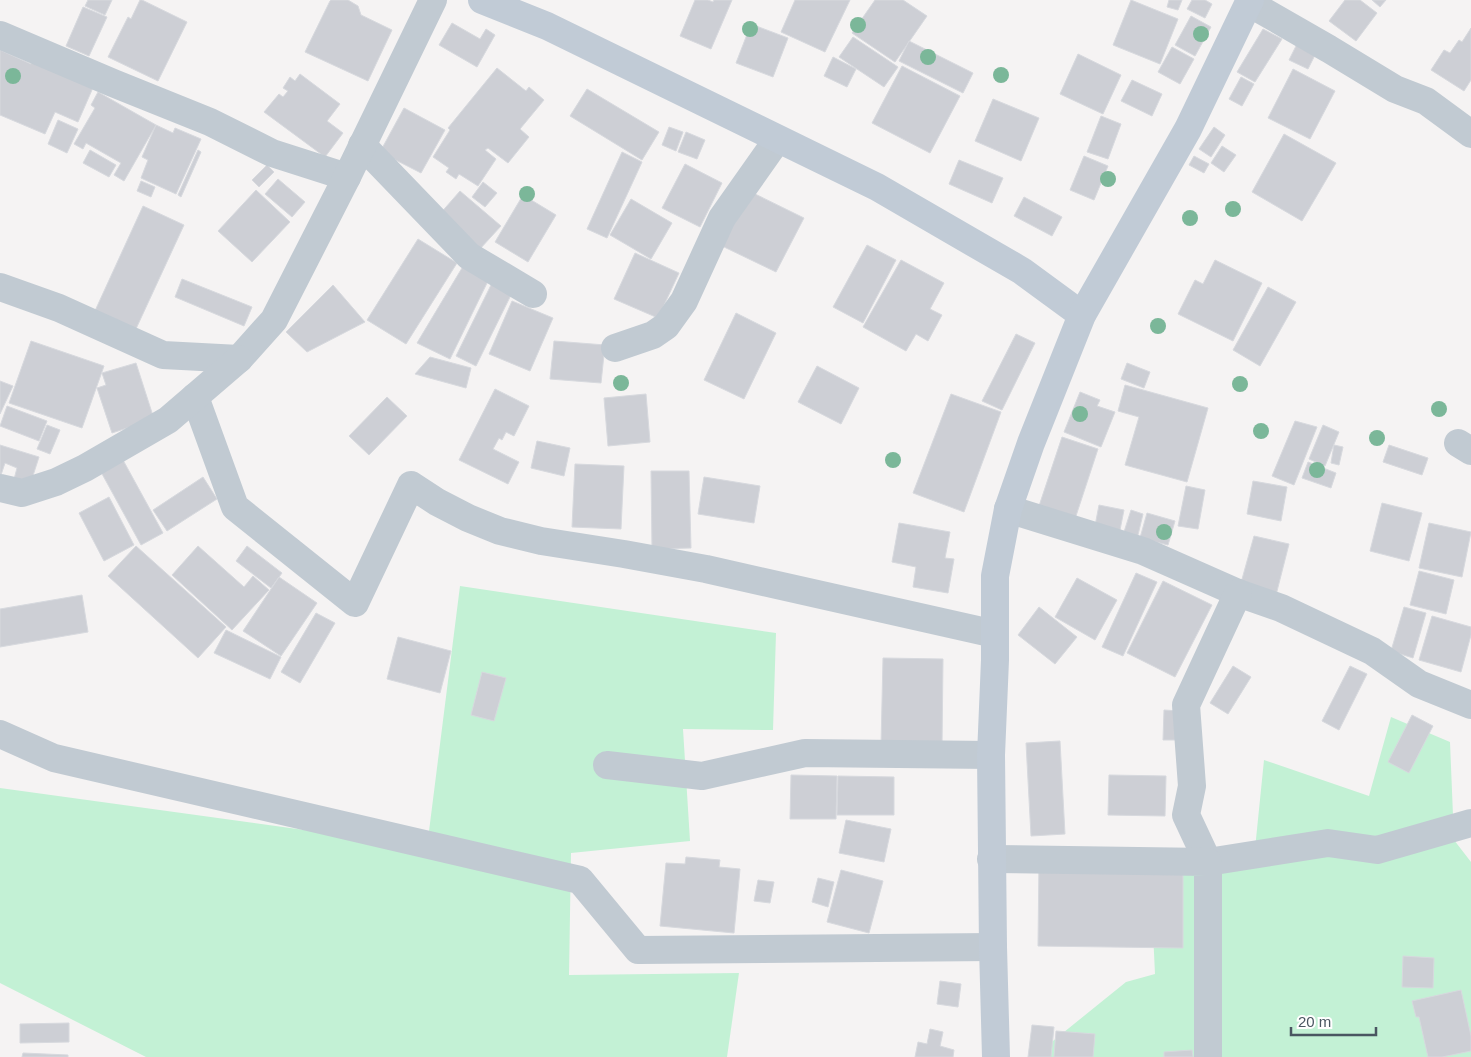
<svg xmlns="http://www.w3.org/2000/svg" width="1471" height="1057" font-family="Helvetica,sans-serif">
<style>
.green{fill:#c3f1d5}
.building{fill:#cdcfd5;stroke:#d7d9de}
.lines{fill:none;stroke-linecap:round;stroke-linejoin:round}
.street{stroke:#c1cad2;stroke-width:28}
.secondary{stroke:#c1cbd6;stroke-width:28}
.tree{fill:#7bb799}
</style>
<rect width="100%" height="100%" fill="#f5f3f3"/>
<g class="green">
<polygon points="460,586 776,633 773,730 683,729 690,841 571,853 569,975 739,973 727,1057 146,1057 0,983 0,788 427,847"/>
<polygon points="1391,717 1450,742 1454,840 1471,862 1471,1057 1040,1057 1048,1045 1126,982 1155,974 1150,869 1255,849 1264,760 1369,796"/>
</g>
<g class="building">
<polygon points="88,0 112,0 105,15 85,6"/>
<polygon points="140,0 142,0 187,22 158,81 108,57 128,17 131,19"/>
<polygon points="331,0 348,0 358,6 361,15 392,30 368,81 305,52 330,1"/>
<polygon points="695,0 708,0 713,2 714,0 732,0 711,49 680,36"/>
<polygon points="795,0 850,0 825,52 781,32"/>
<polygon points="875,0 903,0 927,16 895,62 852,33"/>
<polygon points="1131,0 1178,19 1160,64 1113,45"/>
<polygon points="1169,0 1182,0 1178,10 1167,7"/>
<polygon points="1192,0 1205,0 1212,4 1205,18 1187,9"/>
<polygon points="1345,0 1360,0 1377,13 1356,41 1329,21"/>
<polygon points="1372,0 1386,0 1380,7"/>
<polygon points="83,7 107,17 89,56 66,46"/>
<polygon points="1191,16 1211,27 1195,56 1175,45"/>
<polygon points="452,23 480,39 486,29 495,35 477,67 439,45"/>
<polygon points="751,24 788,38 773,77 736,63"/>
<polygon points="1471,28 1471,80 1464,91 1431,70 1444,50 1450,53 1459,40 1462,42"/>
<polygon points="1263,29 1282,39 1255,82 1237,72"/>
<polygon points="853,37 898,67 884,87 839,57"/>
<polygon points="909,41 973,73 963,93 899,61"/>
<polygon points="1297,44 1316,53 1308,69 1289,60"/>
<polygon points="1172,47 1194,59 1180,84 1158,72"/>
<polygon points="0,50 31,64 34,56 95,83 78,122 55,112 45,134 0,115"/>
<polygon points="1078,54 1121,75 1103,114 1060,94"/>
<polygon points="833,57 856,69 847,87 824,76"/>
<polygon points="902,66 960,96 930,153 872,123"/>
<polygon points="497,68 526,91 529,87 544,100 520,129 529,137 508,163 488,148 485,150 496,159 478,186 459,174 456,179 446,172 449,168 433,157 450,130 448,128"/>
<polygon points="1293,69 1335,91 1310,139 1268,118"/>
<polygon points="300,74 340,104 327,121 343,133 325,157 264,112 279,94 283,97 288,91 283,88 290,77 295,81"/>
<polygon points="1241,77 1254,84 1242,106 1229,99"/>
<polygon points="1132,80 1162,94 1152,116 1121,101"/>
<polygon points="587,89 659,132 642,160 570,116"/>
<polygon points="98,92 156,125 124,181 114,175 121,163 86,143 83,149 74,144 95,108 91,105"/>
<polygon points="993,99 1039,118 1021,161 975,141"/>
<polygon points="404,108 445,130 421,173 380,152"/>
<polygon points="1101,116 1121,124 1108,159 1087,152"/>
<polygon points="58,120 78,129 67,153 48,144"/>
<polygon points="156,125 173,133 175,128 201,139 176,194 141,178 148,160 142,157"/>
<polygon points="669,127 683,132 676,151 662,145"/>
<polygon points="1214,127 1225,135 1211,157 1199,149"/>
<polygon points="686,132 705,140 697,159 678,152"/>
<polygon points="1284,134 1336,163 1302,221 1252,192"/>
<polygon points="1222,146 1236,155 1224,172 1211,163"/>
<polygon points="90,150 116,165 109,177 83,163"/>
<polygon points="198,150 201,152 181,197 178,195"/>
<polygon points="622,152 642,162 607,238 587,229"/>
<polygon points="1084,156 1108,166 1094,200 1070,190"/>
<polygon points="1194,156 1209,164 1204,173 1189,165"/>
<polygon points="959,160 1003,178 992,203 949,184"/>
<polygon points="685,164 722,183 700,227 662,208"/>
<polygon points="267,165 274,172 259,187 252,180"/>
<polygon points="278,179 305,202 292,217 265,194"/>
<polygon points="141,181 155,187 151,197 137,191"/>
<polygon points="483,182 497,193 485,207 472,197"/>
<polygon points="256,190 290,222 252,262 218,231"/>
<polygon points="460,191 501,226 479,250 439,215"/>
<polygon points="749,191 804,218 776,272 722,246"/>
<polygon points="523,195 556,215 528,262 495,242"/>
<polygon points="1024,197 1062,217 1052,236 1014,216"/>
<polygon points="631,199 672,223 651,259 610,235"/>
<polygon points="143,206 184,225 135,331 94,313"/>
<polygon points="418,239 457,263 406,344 367,320"/>
<polygon points="867,245 896,260 863,323 833,307"/>
<polygon points="635,253 679,273 658,318 614,299"/>
<polygon points="901,260 944,283 930,309 942,315 928,341 916,334 906,351 863,327"/>
<polygon points="1215,260 1262,283 1233,341 1178,314 1195,280 1203,284"/>
<polygon points="465,263 488,281 450,359 417,343"/>
<polygon points="182,279 252,307 244,326 175,297"/>
<polygon points="492,283 512,293 476,366 456,356"/>
<polygon points="333,285 365,322 307,352 286,332"/>
<polygon points="1268,287 1296,302 1260,366 1233,350"/>
<polygon points="512,301 553,318 530,371 489,354"/>
<polygon points="736,313 776,333 744,399 704,380"/>
<polygon points="1016,334 1035,343 1002,410 982,401"/>
<polygon points="31,341 104,366 82,428 9,403"/>
<polygon points="554,341 605,345 601,383 550,379"/>
<polygon points="430,357 471,368 466,388 415,374"/>
<polygon points="136,363 154,419 112,433 97,388 106,385 102,373"/>
<polygon points="1127,363 1150,372 1144,388 1121,379"/>
<polygon points="817,366 859,388 841,424 798,402"/>
<polygon points="0,381 13,386 0,414"/>
<polygon points="1125,385 1208,408 1187,482 1125,465 1139,417 1118,411"/>
<polygon points="495,389 529,406 514,436 506,432 502,440 499,438 493,449 519,462 508,484 459,460"/>
<polygon points="1080,392 1100,400 1097,406 1115,412 1101,447 1064,432"/>
<polygon points="646,394 650,442 608,446 604,398"/>
<polygon points="951,394 1001,412 964,512 913,493"/>
<polygon points="387,397 407,416 369,455 349,436"/>
<polygon points="7,406 47,421 39,441 0,426"/>
<polygon points="1295,421 1317,427 1294,485 1272,476"/>
<polygon points="47,425 60,430 50,454 37,449"/>
<polygon points="1323,425 1339,432 1325,466 1309,459"/>
<polygon points="1062,437 1098,449 1074,522 1038,509"/>
<polygon points="537,441 570,448 564,476 531,468"/>
<polygon points="0,445 39,457 29,488 13,483 17,468 5,463 0,478"/>
<polygon points="1334,445 1343,447 1339,465 1331,463"/>
<polygon points="1389,445 1428,458 1422,475 1383,462"/>
<polygon points="123,460 163,533 141,545 101,472"/>
<polygon points="1308,462 1336,473 1331,488 1302,478"/>
<polygon points="575,464 624,466 621,529 572,527"/>
<polygon points="651,471 689,471 691,548 652,549"/>
<polygon points="203,477 217,499 167,531 153,510"/>
<polygon points="704,477 760,486 754,523 698,514"/>
<polygon points="1253,481 1287,487 1281,521 1247,514"/>
<polygon points="1186,486 1205,490 1198,529 1178,526"/>
<polygon points="109,497 134,545 104,561 79,513"/>
<polygon points="1382,503 1422,513 1409,561 1370,551"/>
<polygon points="1099,505 1124,510 1119,535 1094,531"/>
<polygon points="1131,510 1143,514 1137,539 1123,535"/>
<polygon points="1147,513 1175,521 1168,545 1140,538"/>
<polygon points="899,523 950,532 945,558 954,559 948,593 913,587 916,567 892,562"/>
<polygon points="1429,523 1471,532 1462,577 1419,568"/>
<polygon points="1254,536 1289,544 1275,599 1239,590"/>
<polygon points="136,546 226,627 198,658 108,576"/>
<polygon points="198,546 244,587 253,576 269,590 232,630 172,575"/>
<polygon points="247,546 282,573 271,588 236,561"/>
<polygon points="1419,571 1454,580 1446,614 1410,605"/>
<polygon points="1136,573 1157,582 1123,656 1102,647"/>
<polygon points="279,577 317,603 281,656 243,631"/>
<polygon points="1077,578 1117,600 1095,640 1055,617"/>
<polygon points="1163,581 1212,605 1175,677 1127,653"/>
<polygon points="82,595 88,632 0,647 0,609"/>
<polygon points="1039,607 1077,637 1055,664 1018,635"/>
<polygon points="1404,607 1426,613 1413,658 1391,651"/>
<polygon points="316,613 335,623 300,683 281,672"/>
<polygon points="1432,616 1471,627 1471,635 1461,672 1419,660"/>
<polygon points="226,630 281,657 270,679 214,653"/>
<polygon points="398,637 451,651 440,693 387,679"/>
<polygon points="883,658 943,659 942,746 881,746"/>
<polygon points="1233,666 1251,677 1228,714 1210,703"/>
<polygon points="1350,666 1367,674 1339,730 1322,721"/>
<polygon points="482,672 506,678 494,721 471,715"/>
<polygon points="1164,710 1180,711 1178,740 1163,740"/>
<polygon points="1412,715 1433,726 1409,773 1388,762"/>
<polygon points="1060,741 1065,834 1031,836 1026,743"/>
<polygon points="791,775 837,776 836,819 790,819"/>
<polygon points="1109,775 1166,776 1165,816 1108,815"/>
<polygon points="838,776 894,777 894,815 837,815"/>
<polygon points="846,820 891,829 884,862 839,853"/>
<polygon points="686,857 720,860 719,867 740,869 734,933 660,926 666,863 685,864"/>
<polygon points="1039,860 1183,868 1183,948 1038,946"/>
<polygon points="841,870 883,881 869,933 827,922"/>
<polygon points="818,878 834,882 828,907 812,902"/>
<polygon points="758,880 774,882 770,903 754,901"/>
<polygon points="1403,956 1434,958 1433,988 1402,987"/>
<polygon points="940,981 961,984 958,1007 937,1004"/>
<polygon points="1461,990 1471,1036 1471,1051 1442,1057 1428,1057 1419,1017 1416,1017 1412,1001"/>
<polygon points="69,1023 69,1042 20,1043 20,1024"/>
<polygon points="1032,1025 1054,1027 1051,1057 1028,1057"/>
<polygon points="930,1029 943,1032 940,1046 954,1050 953,1057 915,1057 918,1042 927,1044"/>
<polygon points="1056,1031 1095,1034 1093,1057 1054,1057"/>
<polygon points="1192,1050 1193,1057 1164,1057 1164,1052"/>
<polygon points="23,1053 68,1055 68,1057 22,1057"/>
</g>
<g class="lines">
<g class="street">
<polyline points="1249,3 1329,49 1395,89 1426,101 1471,134"/>
<polyline points="0,35 113,83 210,122 272,153 347,177"/>
<polyline points="362,145 469,256 533,294"/>
<polyline points="0,287 59,308 163,355 239,359 274,320 347,177 433,0"/>
<polyline points="615,348 653,335 666,326 684,301 722,218 777,140"/>
<polyline points="195,397 235,507 355,603 411,485 437,502 468,518 500,531 541,541 624,554 706,569 995,634"/>
<polyline points="1458,443 1471,451"/>
<polyline points="0,488 22,493 56,482 85,468 168,420 239,359"/>
<polyline points="1008,509 1143,551 1238,593 1281,608 1372,651 1419,684 1471,705"/>
<polyline points="1238,593 1186,705 1192,786 1186,815 1208,862 1328,843 1377,850 1471,823"/>
<polyline points="0,734 54,758 580,880 638,950 993,947"/>
<polyline points="607,765 702,776 805,753 991,755"/>
<polyline points="991,859 1208,862 1208,1057"/>
</g>
<g class="secondary">
<polyline points="482,0 547,26 877,187 1022,271 1082,315"/>
<polyline points="996,1057 993,947 991,755 995,660 995,576 1008,509 1031,443 1082,315 1188,129 1250,0"/>
</g>
</g>
<g class="tree">
<circle cx="858" cy="25" r="8"/>
<circle cx="750" cy="29" r="8"/>
<circle cx="1201" cy="34" r="8"/>
<circle cx="928" cy="57" r="8"/>
<circle cx="1001" cy="75" r="8"/>
<circle cx="13" cy="76" r="8"/>
<circle cx="1108" cy="179" r="8"/>
<circle cx="527" cy="194" r="8"/>
<circle cx="1233" cy="209" r="8"/>
<circle cx="1190" cy="218" r="8"/>
<circle cx="1158" cy="326" r="8"/>
<circle cx="621" cy="383" r="8"/>
<circle cx="1240" cy="384" r="8"/>
<circle cx="1439" cy="409" r="8"/>
<circle cx="1080" cy="414" r="8"/>
<circle cx="1261" cy="431" r="8"/>
<circle cx="1377" cy="438" r="8"/>
<circle cx="893" cy="460" r="8"/>
<circle cx="1317" cy="470" r="8"/>
<circle cx="1164" cy="532" r="8"/>
</g>
<path d="M1291 1027v8h85v-8" fill="none" stroke="#4a5661" stroke-width="2.5"/>
<text x="1298" y="1027" font-size="15" fill="#4a5661" stroke="#ffffff" stroke-width="4" paint-order="stroke">20 m</text>
</svg>
